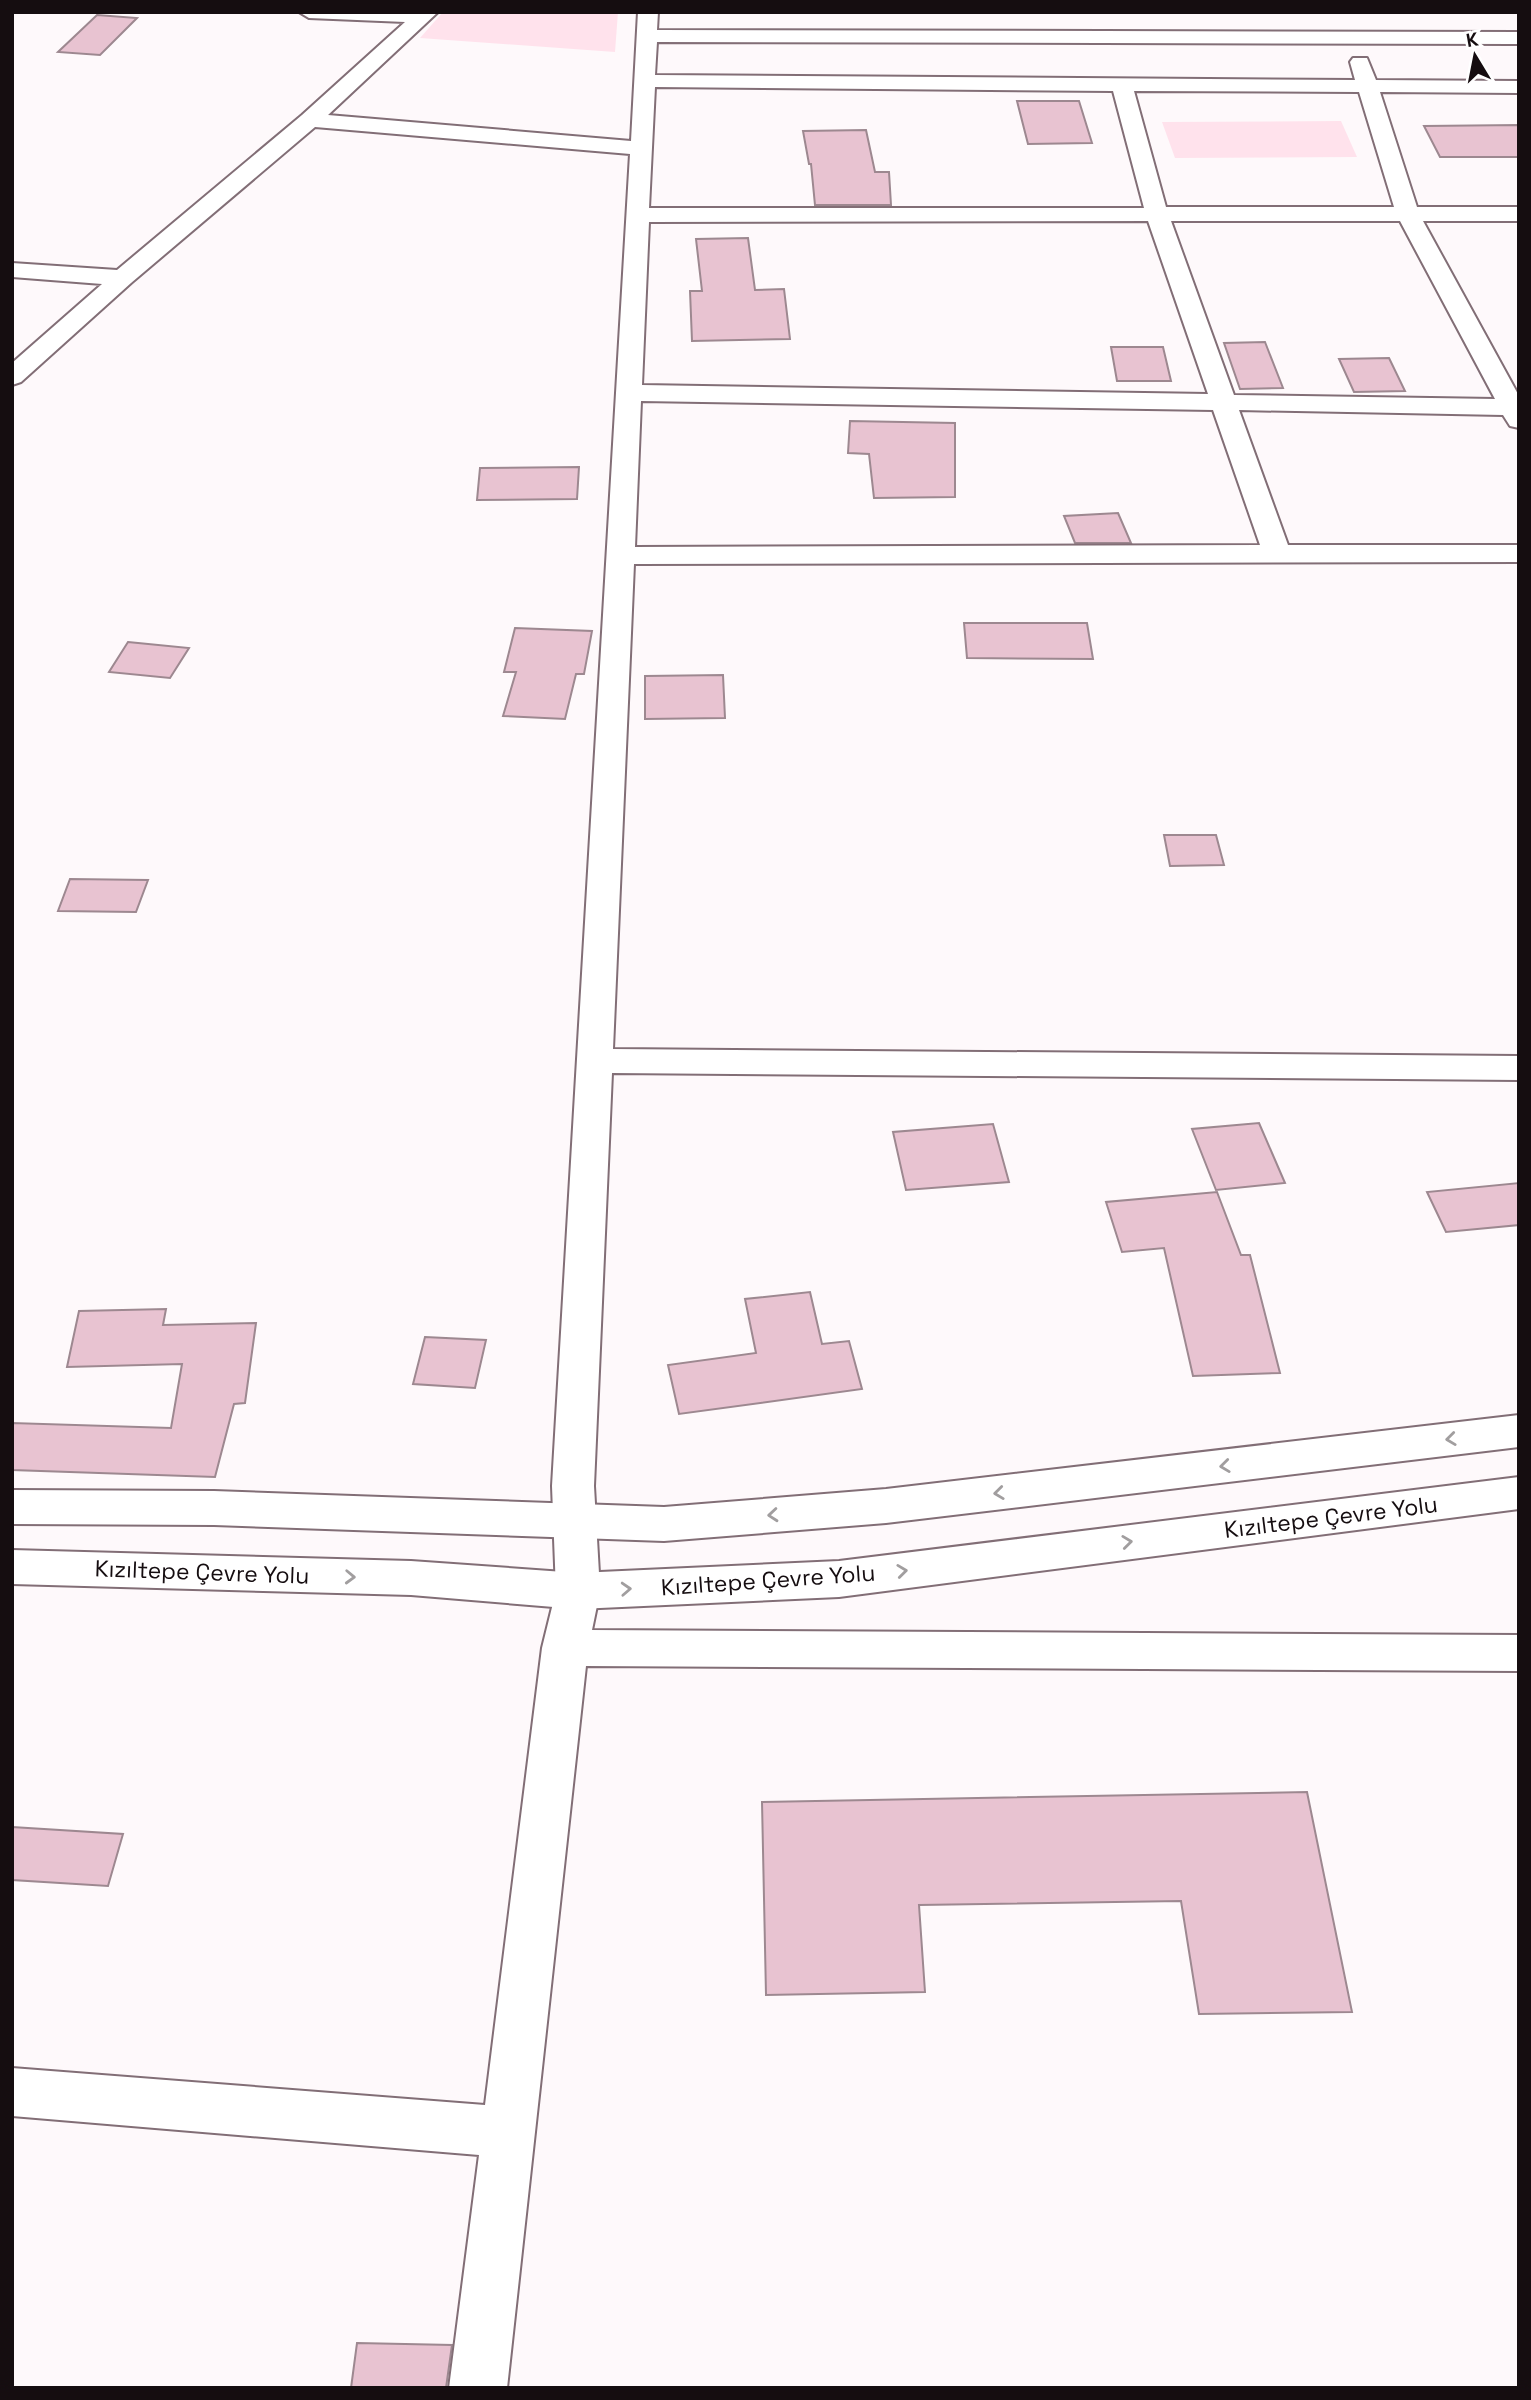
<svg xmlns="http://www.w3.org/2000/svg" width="1531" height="2400" font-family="'Space Grotesk',sans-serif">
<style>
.green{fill:#ffe2ec}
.building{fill:#e8c3d1;stroke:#9d8890;stroke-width:2}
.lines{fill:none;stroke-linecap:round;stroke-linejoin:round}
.minor-casing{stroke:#826e76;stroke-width:4}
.highway-casing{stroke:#826e76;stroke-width:4}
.minor{fill:#fff;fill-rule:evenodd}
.highway{fill:#fff;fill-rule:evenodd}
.oneway{stroke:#a19e9f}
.labels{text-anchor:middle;stroke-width:5;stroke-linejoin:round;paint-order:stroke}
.street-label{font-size:23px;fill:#150d10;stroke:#fff}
</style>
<rect width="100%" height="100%" fill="#fef9fb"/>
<g class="green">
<polygon points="443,12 618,12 615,52 420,38"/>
<polygon points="1341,121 1357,157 1175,158 1162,122"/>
</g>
<g class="building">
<polygon points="97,15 137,18 100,55 58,52"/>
<polygon points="1017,101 1079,101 1092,143 1028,144"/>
<polygon points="1519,125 1519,157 1440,157 1424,126"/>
<polygon points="866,130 875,172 889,172 891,205 815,205 811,164 809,164 803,131"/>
<polygon points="748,238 755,290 784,289 790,339 692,341 690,291 702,291 696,239"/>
<polygon points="1265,342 1283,388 1240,389 1224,343"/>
<polygon points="1111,347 1163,347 1171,381 1117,381"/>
<polygon points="1389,358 1405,391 1354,392 1339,359"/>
<polygon points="850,421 955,423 955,497 874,498 869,454 848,453"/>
<polygon points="579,467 577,499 477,500 480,468"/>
<polygon points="1118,513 1131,543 1075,543 1064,516"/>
<polygon points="964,623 1087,623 1093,659 967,658"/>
<polygon points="515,628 592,631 584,674 576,674 565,719 503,716 516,672 504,672"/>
<polygon points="128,642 189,648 170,678 109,672"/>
<polygon points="723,675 725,718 645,719 645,676"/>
<polygon points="1164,835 1216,835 1224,865 1170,866"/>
<polygon points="70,879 148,880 136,912 58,911"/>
<polygon points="1259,1123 1285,1183 1216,1190 1192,1129"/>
<polygon points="993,1124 1009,1182 906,1190 893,1132"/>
<polygon points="1519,1183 1519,1225 1446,1232 1427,1192"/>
<polygon points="1217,1192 1241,1255 1250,1255 1280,1373 1193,1376 1164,1248 1122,1252 1106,1202"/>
<polygon points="810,1292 822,1344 849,1341 862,1389 679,1414 668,1365 756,1353 745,1299"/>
<polygon points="166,1309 163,1325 256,1323 245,1403 234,1404 215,1477 12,1470 12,1423 171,1428 182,1364 67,1367 79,1311"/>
<polygon points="425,1337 486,1340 475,1388 413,1384"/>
<polygon points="1307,1792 1352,2012 1199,2014 1181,1901 919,1905 925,1992 766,1995 762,1802"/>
<polygon points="12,1827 123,1834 108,1886 12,1880"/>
<polygon points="357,2343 452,2345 446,2388 351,2388"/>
</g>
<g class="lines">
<g class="minor-casing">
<path id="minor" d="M299,12H438L328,115L631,141L638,12H658L657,30L1519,32V44L657,42L655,75L1355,80L1350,62L1353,58H1367L1376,80L1519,81V93L1380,92L1417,207H1519V221H1423L1519,396V428L1510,426L1503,415L1239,410L1288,545H1519V562L634,564L613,1049L1519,1056V1080L612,1073L594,1486L600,1591L592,1630L1519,1635V1671L586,1666L507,2388H449L479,2155L12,2116V2068L485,2105L542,1648L556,1591L552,1486L630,154L315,127L131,283L21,382L12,385V363L102,284L12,277V263L117,270L302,115L405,22L309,18ZM655,87L1113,91L1144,208H649ZM1134,91L1359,92L1394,207H1166ZM1148,221L1208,394L642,385L649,222ZM1171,221H1400L1495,399L1234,395ZM641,401L1213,410L1260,545L635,547Z"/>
</g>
<g class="highway-casing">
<g id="highway">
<polygon points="1519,1415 1519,1447 886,1523 664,1541 214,1525 12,1524 12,1490 214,1491 664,1507 886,1489"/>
<polygon points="1519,1477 1519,1509 839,1597 578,1609 411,1595 12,1584 12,1550 411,1561 578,1573 839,1561"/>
</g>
</g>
<use href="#minor" class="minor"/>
<use href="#highway" class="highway"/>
</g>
<defs><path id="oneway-chevron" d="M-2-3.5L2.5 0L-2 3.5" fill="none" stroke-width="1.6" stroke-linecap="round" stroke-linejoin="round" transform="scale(1.75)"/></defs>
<g class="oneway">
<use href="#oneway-chevron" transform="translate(1451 1439) rotate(173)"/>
<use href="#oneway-chevron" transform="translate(1225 1466) rotate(173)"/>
<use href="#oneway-chevron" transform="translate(999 1493) rotate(173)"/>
<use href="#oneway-chevron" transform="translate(773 1515) rotate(175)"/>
<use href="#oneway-chevron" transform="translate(1127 1542) rotate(-7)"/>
<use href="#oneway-chevron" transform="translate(902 1571) rotate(-7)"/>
<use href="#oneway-chevron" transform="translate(350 1577) rotate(2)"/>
<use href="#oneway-chevron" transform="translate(626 1589) rotate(-3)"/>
</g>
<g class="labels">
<g class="street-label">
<text transform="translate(1331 1517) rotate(-7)" y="8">Kızıltepe Çevre Yolu</text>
<text transform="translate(202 1572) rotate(2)" y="8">Kızıltepe Çevre Yolu</text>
<text transform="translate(768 1580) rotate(-4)" y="8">Kızıltepe Çevre Yolu</text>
</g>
</g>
<rect width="1531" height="2400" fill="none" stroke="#150d10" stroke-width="28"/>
<g transform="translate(1475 56) rotate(350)" stroke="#ffffff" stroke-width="5" paint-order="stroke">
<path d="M0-5L12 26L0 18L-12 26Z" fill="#150d10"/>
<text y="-10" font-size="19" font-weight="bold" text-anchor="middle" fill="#150d10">K</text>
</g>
</svg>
